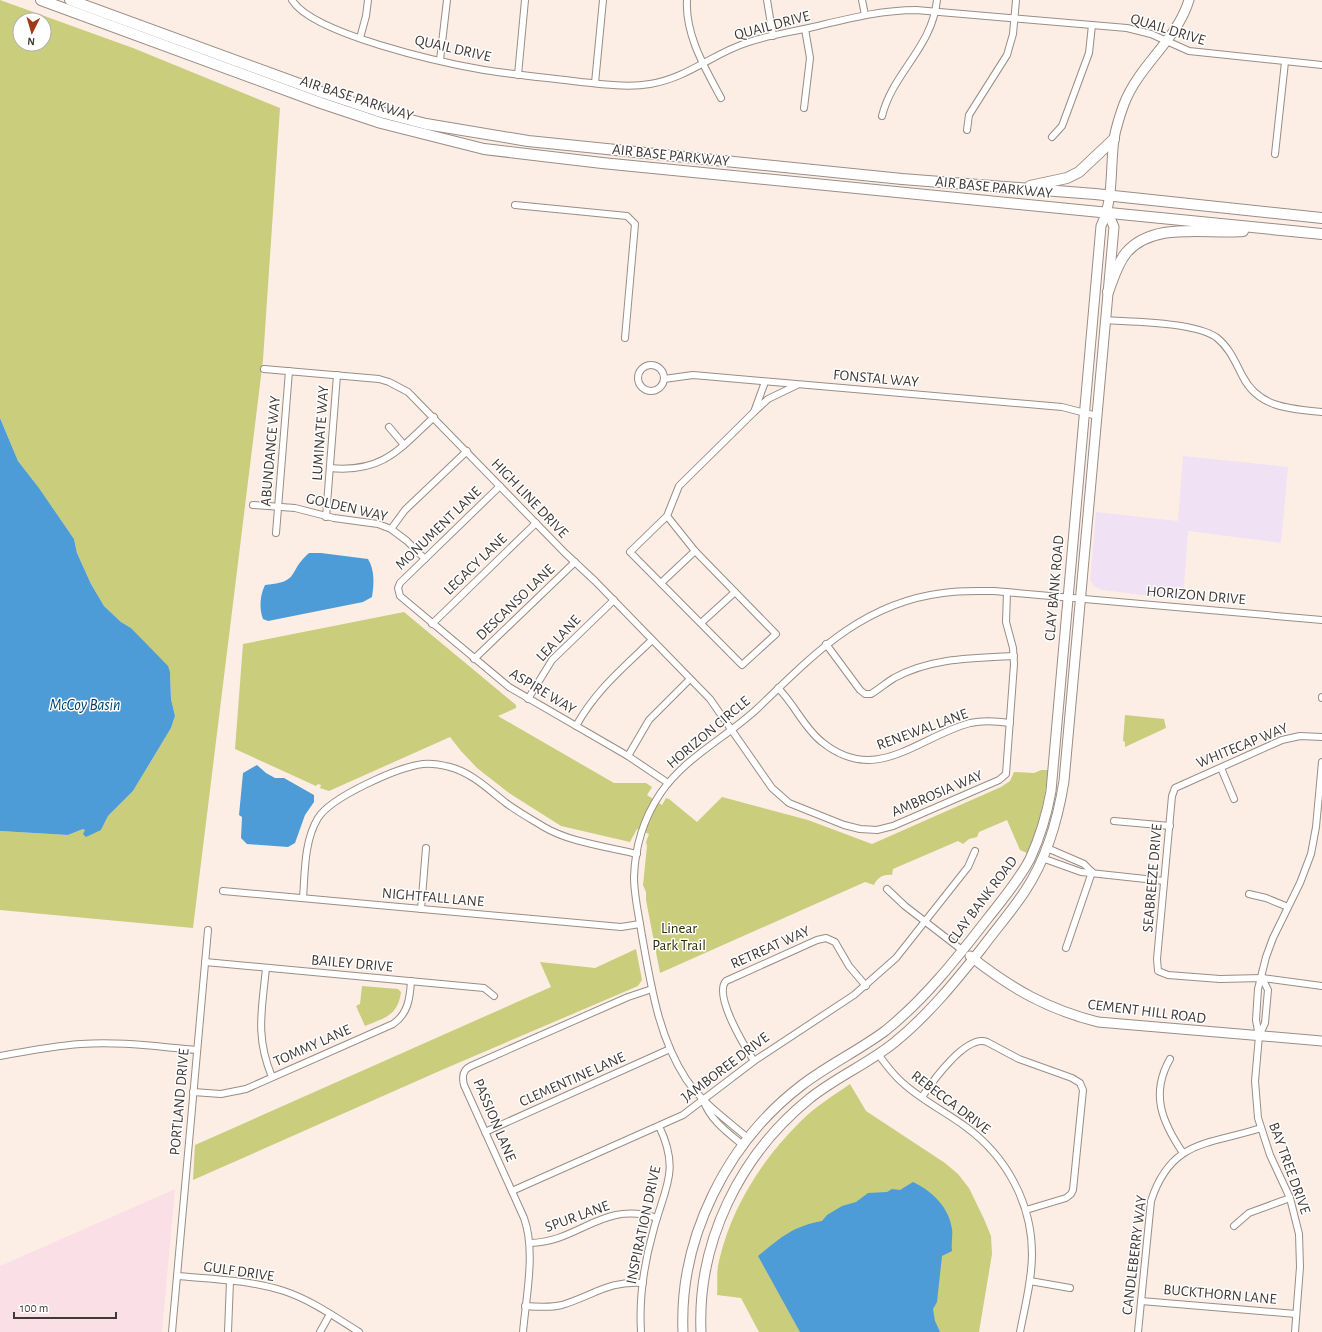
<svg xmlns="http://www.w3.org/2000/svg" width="1322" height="1332" font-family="'Alegreya Sans',sans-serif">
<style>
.commercial{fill:#f1e1f4}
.industrial{fill:#fae0e6}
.green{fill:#cacd7c;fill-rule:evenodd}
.water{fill:#4d9cd7}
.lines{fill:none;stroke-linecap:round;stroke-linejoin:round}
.street-casing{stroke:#9a8d85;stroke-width:8}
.secondary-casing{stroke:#9a8d85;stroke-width:11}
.primary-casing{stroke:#9a8d85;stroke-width:12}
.street{stroke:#fff;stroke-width:6}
.secondary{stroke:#fff;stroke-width:9}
.primary{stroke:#fff;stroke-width:10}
.labels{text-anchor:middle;stroke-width:3;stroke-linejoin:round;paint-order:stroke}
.street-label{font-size:15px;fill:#3f3936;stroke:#fff}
.park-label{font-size:15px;fill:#2d2d04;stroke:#fff}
.water-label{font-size:16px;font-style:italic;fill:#004168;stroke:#fff}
</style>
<rect width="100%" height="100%" fill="#fceee5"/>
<polygon class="commercial" points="1183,456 1288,467 1281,543 1188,531 1183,600 1103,590 1095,587 1090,581 1096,512 1178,521"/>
<polygon class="industrial" points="175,1189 162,1332 0,1332 0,1266"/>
<g class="green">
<path d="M0,0L133,48L280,108L263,360L193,928L0,910V831L68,835L83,829L101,830L108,816L133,791L171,728L175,716L171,699L170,672L131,628L121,622L104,606L91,584L77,553L74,539L39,488L18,461L0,418ZM20,20H44V44H20Z"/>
<path d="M404,612L516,705V708L498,716L614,783H646L652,787L647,795L662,805L666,798L669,799L697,822L722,797L808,820L872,844L1001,787L1010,781L1014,772L1034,773L1041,770H1048C1045,800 1039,826 1027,853L1020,850L1007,820L979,832L977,837L969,839L963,844L958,841L893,869L892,875C883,874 877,878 874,885L865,882L660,973L646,900V892L643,885L647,846L646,842L649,834L637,829L630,842L561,826L509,793L477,768L461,751L450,737L329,791L320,788L321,785L318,784L316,786L235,749L243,644Z"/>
<polygon points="1125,715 1164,719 1166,728 1125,747 1125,742 1123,741"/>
<polygon points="636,949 642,980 638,986 444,1069 193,1180 195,1145 551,987 540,962 595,968"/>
<path d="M362,986L398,989L401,992C398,1016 384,1018 365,1026L356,1006L360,1004Z"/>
<path d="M850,1084L866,1111L945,1163L958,1174L969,1188L984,1219L991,1236L992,1254L979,1332H759L741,1298L717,1295C718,1284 716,1272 719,1261C731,1208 762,1159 801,1121C815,1107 834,1095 850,1084Z"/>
</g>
<g class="water">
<polygon points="0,418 18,461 39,488 74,539 77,553 91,584 104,606 121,622 131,628 168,666 170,672 171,699 175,716 171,728 133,791 108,816 101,830 86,837 83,834 85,830 83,829 68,835 0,831"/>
<path d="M309,553H321L368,559C375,570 374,585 372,597L363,602L268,621L263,619C259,608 260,595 265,585C301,582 287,572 309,553Z"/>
<polygon points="257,765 266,773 275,778 284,778 314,795 314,802 305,815 295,843 288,847 247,844 241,838 242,817 239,815 243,773"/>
<path d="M913,1182C932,1191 949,1207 952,1229C953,1236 951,1243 952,1251L942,1256L937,1302L933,1309L935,1321L940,1332H800L758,1256C782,1237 791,1227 822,1221L827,1215L842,1206L856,1202L868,1193L887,1192L892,1189L900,1190Z"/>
</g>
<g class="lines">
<g class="street-casing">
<g id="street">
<path d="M292,0C312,34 443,63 484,70C516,75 549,78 581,82C603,84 628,88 650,84C690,77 713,53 749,42C769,35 792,32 813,27C847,19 881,10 916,10L1127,28L1151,34L1189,51L1322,65"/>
<path d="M687,0C685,35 705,68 721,98"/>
<polyline points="767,0 773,36"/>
<polyline points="862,0 865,15"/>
<polyline points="360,38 366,16 368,0"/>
<polyline points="440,60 447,0"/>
<polyline points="518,75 525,0"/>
<polyline points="595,83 603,0"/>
<polyline points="804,108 810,58 805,29"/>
<path d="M882,116C893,72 932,48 937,0"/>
<polyline points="967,130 969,115 1007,55 1013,34 1016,0"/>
<polyline points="1052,137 1062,126 1089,53 1092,25"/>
<polyline points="1275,154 1285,62"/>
<polyline points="515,205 627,216 635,224 625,338"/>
<path d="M1105,320C1134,322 1193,322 1216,337C1230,348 1235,362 1243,377C1259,408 1291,409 1322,412"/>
<circle cx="651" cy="378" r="13"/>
<polyline points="264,369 379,379 389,382 408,392 565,553 595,581 710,699 772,788 789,803 844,825 860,829 877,830 893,826 999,780 1006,774 1014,664 1013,648 1006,622 1007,592"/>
<polyline points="664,379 693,375 1062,407 1097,416"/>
<polyline points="765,382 754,412 768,399 797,385"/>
<polyline points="389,427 404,445"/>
<path d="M330,468C382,473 399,450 434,417"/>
<polyline points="500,486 400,583 398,588 400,596 509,687 628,756 668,783"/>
<polyline points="253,505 295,508 334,518 378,524 391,529 407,541 425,559"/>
<polyline points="667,516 695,551 776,634 742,665 630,552 667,516 679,486 754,412"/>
<polyline points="326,517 337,375"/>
<polyline points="391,529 405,510 467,451"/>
<polyline points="276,533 289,371"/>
<polyline points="661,583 695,551"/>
<polyline points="701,623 735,592"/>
<polyline points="432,624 536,523"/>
<path d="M826,644L860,690L865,694H871C879,689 886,683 894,678C931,658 972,658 1014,656"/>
<polyline points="474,659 575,562"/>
<path d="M778,688C795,705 804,728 822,742C876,786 918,737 970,723C983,720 997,721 1010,723"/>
<polyline points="1322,697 1322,698"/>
<polyline points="528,699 552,660 614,600"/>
<path d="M576,726C596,690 623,668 652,640"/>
<polyline points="1322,737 1300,736 1282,740 1175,788 1172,796 1157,959 1158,971 1168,975 1220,979 1262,978 1322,986"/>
<polyline points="628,756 649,720 690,679"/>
<polyline points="1221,768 1234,799"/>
<polyline points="1114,821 1170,826"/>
<polyline points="1047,848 1084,864 1092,872"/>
<polyline points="1042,858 1081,872 1164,881"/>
<polyline points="887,889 905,906 962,950"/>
<polyline points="223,891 621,927 640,924"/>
<polyline points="1249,894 1266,898 1288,907"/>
<path d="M303,898C305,872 304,841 318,818C331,797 398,767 423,764C432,763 442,765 450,767C472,773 488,789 506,803C518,812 531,819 544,827C569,842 608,847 637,854"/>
<polyline points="421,909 426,848"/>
<polyline points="1066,948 1092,872"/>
<polyline points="205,962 484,988 494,996"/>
<path d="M266,968C262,1010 255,1036 272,1077"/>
<polyline points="1259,1036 1265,1023 1268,990 1262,978"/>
<path d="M878,1054C886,1065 894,1076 904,1084C923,1101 946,1112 966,1127C1007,1157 1032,1204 1032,1254C1032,1280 1025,1306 1020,1332"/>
<path d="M0,1056C27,1051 54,1046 81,1044C120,1041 159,1047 197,1050"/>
<path d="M1170,1059C1150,1094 1162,1122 1183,1153"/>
<path d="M754,1061C745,1047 713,995 726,981L817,940L826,938L835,942L849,966L866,986"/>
<path d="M193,1092L221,1094L246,1089L393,1024C408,1014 410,998 411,981"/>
<path d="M922,1097C932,1082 966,1034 987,1042L1019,1059L1072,1078L1080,1083L1083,1090L1073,1190L1071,1194L1066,1198L1026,1210"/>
<path d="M703,1100C711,1121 727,1132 744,1146"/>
<polyline points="485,1132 670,1049"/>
<path d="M749,1139C727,1120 702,1103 686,1079C658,1036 651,985 642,936C639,916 634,896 634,877C635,848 644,818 660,794C685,757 726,738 758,708C813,655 862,603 943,593C960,590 977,591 994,591L1322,620"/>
<polyline points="512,1191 683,1115 754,1061 854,995 896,958 968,867 975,851"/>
<polyline points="1234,1226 1249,1213 1290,1198"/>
<path d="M530,1243C580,1242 602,1200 657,1218"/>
<path d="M177,1276C213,1279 250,1280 284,1291C311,1300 335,1317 359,1332"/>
<polyline points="1030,1281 1070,1288"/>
<polyline points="1141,1301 1296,1314"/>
<path d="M525,1306C537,1307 550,1308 562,1305C592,1296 610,1280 643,1283"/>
<polyline points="172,1332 208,930"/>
<polyline points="228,1332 230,1281"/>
<polyline points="320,1332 330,1314"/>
<path d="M523,1332C526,1297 536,1251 524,1218L464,1085C462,1077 462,1070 471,1066L628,997L652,989"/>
<path d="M641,1332C639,1299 644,1264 653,1232C664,1188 681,1172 659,1126"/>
<path d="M1138,1332L1151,1201C1171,1139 1209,1145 1261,1128"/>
<polyline points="1295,1332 1300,1267 1299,1234 1290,1198 1270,1155 1258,1118 1255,1081 1259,1036 1256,1020 1258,989 1266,957 1273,938 1300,883 1311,854 1316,827 1322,762"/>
</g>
</g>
<g class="secondary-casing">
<g id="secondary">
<path d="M970,956C1012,989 1047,1009 1098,1022L1322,1041"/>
<path d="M683,1332C679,1238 727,1142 802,1085C828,1065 858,1051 885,1031C925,999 957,958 988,918C1003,899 1019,880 1030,859C1040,837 1047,814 1051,791L1101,226C1114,200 1110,168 1114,139C1116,127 1120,115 1124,104C1139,65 1177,40 1189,0"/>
<path d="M701,1332C697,1242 740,1155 809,1099C836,1077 868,1064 895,1042C928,1015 955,982 982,948C996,929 1012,911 1025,891C1047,858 1058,819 1064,781L1114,227L1108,213"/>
</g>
</g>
<g class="primary-casing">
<g id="primary">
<polyline points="41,0 321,103 381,123 484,149 602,163 1322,234"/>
<polyline points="70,0 324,93 384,113 426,124 528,141 902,179 1095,194 1322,218"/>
<polyline points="1030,186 1067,178 1079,172 1114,139"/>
<path d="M1108,292C1113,279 1117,264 1126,253C1153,221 1205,234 1243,231"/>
</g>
</g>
<use href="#street" class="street"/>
<use href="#secondary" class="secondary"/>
<use href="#primary" class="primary"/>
</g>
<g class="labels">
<g class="street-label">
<text transform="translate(772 25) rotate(-15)" y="5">QUAIL DRIVE</text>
<text transform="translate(1168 29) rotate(17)" y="5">QUAIL DRIVE</text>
<text transform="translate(453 48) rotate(13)" y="5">QUAIL DRIVE</text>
<text transform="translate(357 98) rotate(18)" y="5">AIR BASE PARKWAY</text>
<text transform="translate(671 155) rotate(6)" y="5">AIR BASE PARKWAY</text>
<text transform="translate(994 187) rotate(6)" y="5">AIR BASE PARKWAY</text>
<text transform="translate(876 378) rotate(5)" y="5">FONSTAL WAY</text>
<text transform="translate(320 433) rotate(-86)" y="5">LUMINATE WAY</text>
<text transform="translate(270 451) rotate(-85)" y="5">ABUNDANCE WAY</text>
<text transform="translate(530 498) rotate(46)" y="5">HIGH LINE DRIVE</text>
<text transform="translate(347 507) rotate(13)" y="5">GOLDEN WAY</text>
<text transform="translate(438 528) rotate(-44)" y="5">MONUMENT LANE</text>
<text transform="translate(475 564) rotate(-44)" y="5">LEGACY LANE</text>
<text transform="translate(1054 588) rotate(-85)" y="5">CLAY BANK ROAD</text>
<text transform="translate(1196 595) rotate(5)" y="5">HORIZON DRIVE</text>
<text transform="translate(515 602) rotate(-44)" y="5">DESCANSO LANE</text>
<text transform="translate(558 638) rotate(-47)" y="5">LEA LANE</text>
<text transform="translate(543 691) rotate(31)" y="5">ASPIRE WAY</text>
<text transform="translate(922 729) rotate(-20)" y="5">RENEWAL LANE</text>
<text transform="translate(708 732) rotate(-40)" y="5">HORIZON CIRCLE</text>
<text transform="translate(1242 745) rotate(-22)" y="5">WHITECAP WAY</text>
<text transform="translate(937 793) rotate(-23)" y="5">AMBROSIA WAY</text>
<text transform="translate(1152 878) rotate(-85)" y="5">SEABREEZE DRIVE</text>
<text transform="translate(433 897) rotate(5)" y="5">NIGHTFALL LANE</text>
<text transform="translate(982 900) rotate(-53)" y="5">CLAY BANK ROAD</text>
<text transform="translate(770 947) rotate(-24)" y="5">RETREAT WAY</text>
<text transform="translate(352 963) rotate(5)" y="5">BAILEY DRIVE</text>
<text transform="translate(1147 1011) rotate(7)" y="5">CEMENT HILL ROAD</text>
<text transform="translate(312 1045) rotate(-24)" y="5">TOMMY LANE</text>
<text transform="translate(725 1067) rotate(-37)" y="5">JAMBOREE DRIVE</text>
<text transform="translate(572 1079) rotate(-24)" y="5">CLEMENTINE LANE</text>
<text transform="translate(179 1102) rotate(-85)" y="5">PORTLAND DRIVE</text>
<text transform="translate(951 1102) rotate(37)" y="5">REBECCA DRIVE</text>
<text transform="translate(495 1120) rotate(67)" y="5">PASSION LANE</text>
<text transform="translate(1290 1168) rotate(70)" y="5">BAY TREE DRIVE</text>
<text transform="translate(577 1216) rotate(-20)" y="5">SPUR LANE</text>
<text transform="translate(643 1225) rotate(-78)" y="5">INSPIRATION DRIVE</text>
<text transform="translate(1134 1255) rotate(-83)" y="5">CANDLEBERRY WAY</text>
<text transform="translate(239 1271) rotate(8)" y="5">GULF DRIVE</text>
<text transform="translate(1220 1294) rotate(5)" y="5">BUCKTHORN LANE</text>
</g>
<g class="park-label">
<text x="679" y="933">Linear<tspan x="679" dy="17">Park Trail</tspan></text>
</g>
<g class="water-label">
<text x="85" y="710">McCoy Basin</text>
</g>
</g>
<g transform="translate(32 32) rotate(185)"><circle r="19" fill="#ffffff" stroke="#b2b0af"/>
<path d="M0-3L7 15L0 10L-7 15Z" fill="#a03916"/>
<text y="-6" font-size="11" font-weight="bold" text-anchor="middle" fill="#3f3936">N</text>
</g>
<path d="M14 1312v6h102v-6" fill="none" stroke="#3f3936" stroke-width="2"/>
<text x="20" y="1312" font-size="12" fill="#3f3936" stroke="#ffffff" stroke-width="3" paint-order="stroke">100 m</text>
</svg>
